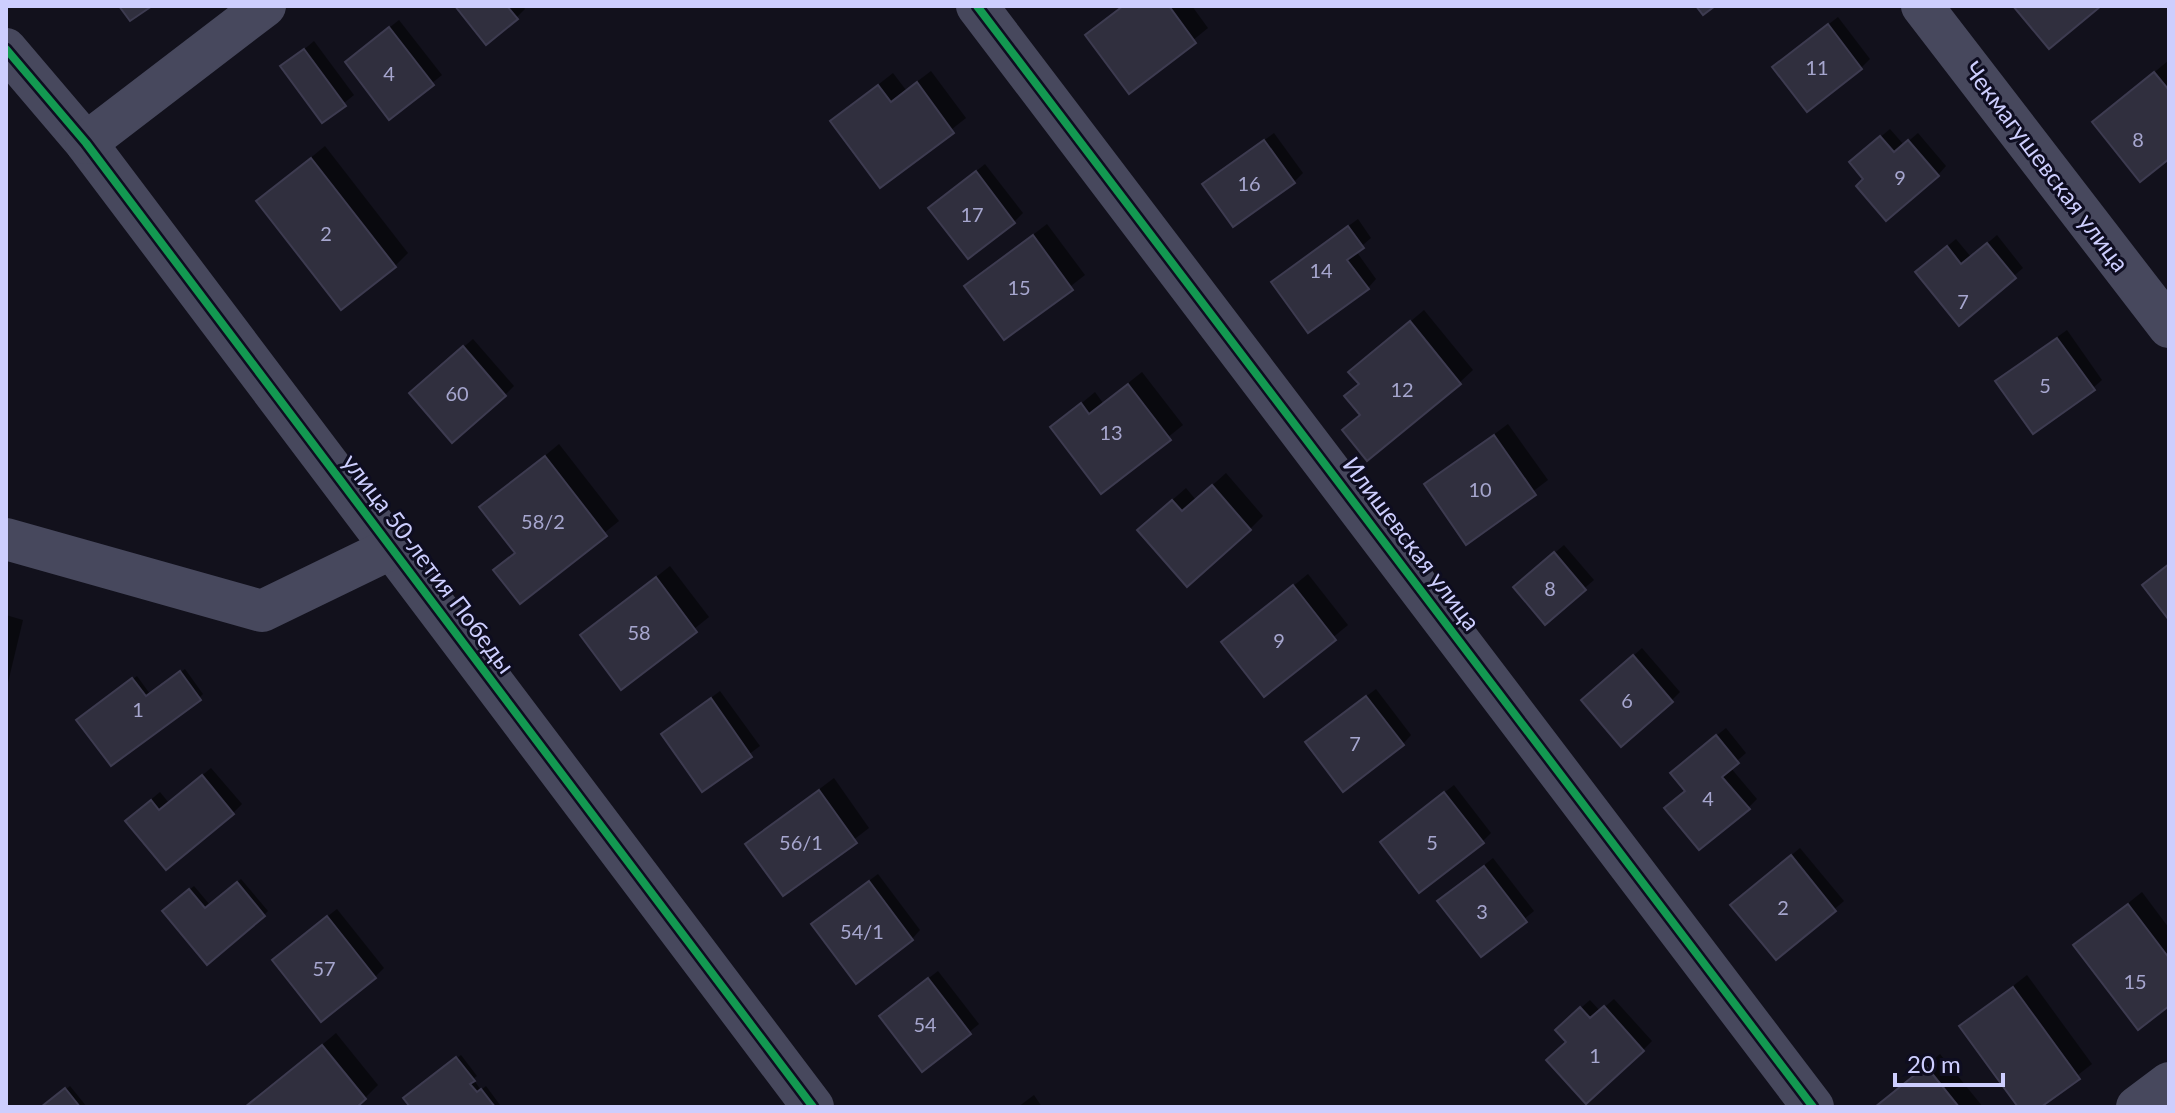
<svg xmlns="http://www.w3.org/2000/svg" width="2175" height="1113" font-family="Lato,sans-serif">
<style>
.shadow{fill:#0007}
.building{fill:#302f3e;stroke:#3d3b50;stroke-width:2}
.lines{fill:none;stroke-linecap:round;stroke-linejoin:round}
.street{stroke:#47485d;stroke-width:42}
.cycleway-casing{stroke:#0e0d20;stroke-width:13}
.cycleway{stroke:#139951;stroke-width:8}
.labels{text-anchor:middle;stroke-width:6;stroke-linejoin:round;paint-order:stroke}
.number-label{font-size:20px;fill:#a6a6ce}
.street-label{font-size:24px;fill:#cdcefe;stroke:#0e0d20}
</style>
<rect width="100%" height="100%" fill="#12111c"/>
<g class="shadow">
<polygon points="458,6 523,6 525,9 516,18"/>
<polygon points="1122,6 1192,6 1208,28 1130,91 1088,35"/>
<polygon points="1838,17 1870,59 1861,68 1784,59"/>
<polygon points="399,20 442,75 390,117 356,54"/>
<polygon points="314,41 354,95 322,121 283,67"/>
<polygon points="2169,60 2169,157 2095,122"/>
<polygon points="931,71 966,118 880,186 832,121 893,73 906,90"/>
<polygon points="1890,129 1904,145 1918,133 1946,166 1938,175 1866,179 1860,154"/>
<polygon points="1274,133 1303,173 1294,182 1205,184"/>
<polygon points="325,146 408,253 395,266 258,201"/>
<polygon points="985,164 1023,213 1014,222 931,208"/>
<polygon points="1358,219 1371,238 1356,251 1376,279 1368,288 1283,274"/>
<polygon points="1047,224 1085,275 1004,338 966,286"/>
<polygon points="1997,235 2023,268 1959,323 1926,264 1956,239 1971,257"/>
<polygon points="1424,310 1473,370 1459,383 1344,430 1362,413 1360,383 1351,372"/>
<polygon points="2067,330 2102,380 2093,388 2007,373"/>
<polygon points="473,339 514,386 505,395 420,384"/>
<polygon points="1142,372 1183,425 1102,491 1053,427 1095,392 1103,403"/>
<polygon points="1508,424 1548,480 1466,542 1426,485"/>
<polygon points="559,444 619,521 520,601 496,570 516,551 482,508"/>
<polygon points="1226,473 1263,516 1250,529 1153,517 1186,488 1196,500"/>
<polygon points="1564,545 1594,580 1545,622 1524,579"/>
<polygon points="670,566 709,617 622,687 583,635"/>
<polygon points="1308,574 1348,625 1264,694 1224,642"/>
<polygon points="6,615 23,620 6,691"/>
<polygon points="1642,648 1680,692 1671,701 1593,692"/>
<polygon points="185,669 203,694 199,698 83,716 137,676 150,694"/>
<polygon points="1376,689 1411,735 1403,744 1317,734"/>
<polygon points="720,691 760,746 702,789 663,734"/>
<polygon points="1726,728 1746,753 1730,767 1757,799 1748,808 1686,790 1681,764"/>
<polygon points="211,768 242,804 233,813 136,812 160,792 169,803"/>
<polygon points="834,778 869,828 783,894 747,844"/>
<polygon points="1454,785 1491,833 1482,842 1391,834"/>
<polygon points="1800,848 1844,901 1777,958 1742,896"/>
<polygon points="1493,858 1534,911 1481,955 1449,893"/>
<polygon points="878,874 920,930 912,939 822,916"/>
<polygon points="241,879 268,911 264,915 169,907 194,886 210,905"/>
<polygon points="2142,892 2169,928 2169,1003 2076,945"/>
<polygon points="337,909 384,968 375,977 283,951"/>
<polygon points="938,971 979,1024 923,1070 890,1008"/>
<polygon points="2027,975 2092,1064 2037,1107 2021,1107 1962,1026"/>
<polygon points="1614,999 1652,1041 1643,1050 1568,1042 1566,1021 1590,1000 1600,1011"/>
<polygon points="336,1033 378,1085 365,1098 354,1107 248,1107"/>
<polygon points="1940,1054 1983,1107 1876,1107 1882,1101"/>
<polygon points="461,1055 477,1076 473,1079 481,1090 486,1086 500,1105 413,1107 410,1094"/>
<polygon points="70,1086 87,1107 43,1107"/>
<polygon points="1034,1095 1042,1107 1018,1107"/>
</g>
<g class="building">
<polygon points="119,6 152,6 130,21"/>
<polygon points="455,6 507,6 518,19 486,45"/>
<polygon points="1123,6 1169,6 1196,43 1129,94 1085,35"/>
<polygon points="1696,6 1715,6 1703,15"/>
<polygon points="2013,6 2101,6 2049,49"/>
<polygon points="1828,24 1862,69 1807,112 1772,67"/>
<polygon points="389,27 434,85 389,120 345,62"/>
<polygon points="304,49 346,106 322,123 280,66"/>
<polygon points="2154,72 2169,90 2169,159 2140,182 2092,122"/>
<polygon points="917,82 954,133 880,188 830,121 878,85 891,102"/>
<polygon points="1880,136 1894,152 1908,140 1939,176 1886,221 1856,186 1863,179 1849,162"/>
<polygon points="1264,140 1295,183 1233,227 1202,184"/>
<polygon points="311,158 396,267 341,310 256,201"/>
<polygon points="976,171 1015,223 968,259 928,208"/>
<polygon points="1348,226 1364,248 1347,260 1369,289 1308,333 1271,282"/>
<polygon points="1033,235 1073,290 1004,340 964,286"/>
<polygon points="1987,243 2016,278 1959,326 1915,272 1947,246 1961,264"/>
<polygon points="1410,321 1461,384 1367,461 1342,430 1360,415 1344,396 1359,384 1348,372"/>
<polygon points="2057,338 2095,390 2033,434 1995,381"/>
<polygon points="463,346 506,396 452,443 409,393"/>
<polygon points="1128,384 1171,440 1101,494 1050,427 1081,403 1089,414"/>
<polygon points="1494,435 1536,495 1466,545 1424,484"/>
<polygon points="545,456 607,536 520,604 493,570 515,553 479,507"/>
<polygon points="1212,485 1251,530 1187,587 1137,530 1172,500 1182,511"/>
<polygon points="1554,552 1586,590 1545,625 1513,587"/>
<polygon points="2169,564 2169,620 2142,585"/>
<polygon points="656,577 697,632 621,690 580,635"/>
<polygon points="1293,585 1336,640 1264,697 1221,642"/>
<polygon points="1633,655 1673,702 1621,747 1581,700"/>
<polygon points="180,671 201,700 111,766 76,720 132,678 146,696"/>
<polygon points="1366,696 1404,745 1343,792 1305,742"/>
<polygon points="711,698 752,757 702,792 661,734"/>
<polygon points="1716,735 1739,763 1722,777 1750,809 1699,850 1664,808 1685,791 1670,773"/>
<polygon points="202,775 234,814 166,870 125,821 151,800 159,810"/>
<polygon points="819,790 857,843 783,896 745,844"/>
<polygon points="1444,792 1484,843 1419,893 1380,842"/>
<polygon points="1791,855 1836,911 1776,960 1730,905"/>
<polygon points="1484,866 1527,922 1481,957 1437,901"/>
<polygon points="869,881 913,940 856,984 811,924"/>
<polygon points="237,882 265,916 207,965 162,911 189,889 205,908"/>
<polygon points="2128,904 2169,958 2169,1006 2138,1030 2073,945"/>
<polygon points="327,916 376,978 321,1022 272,960"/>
<polygon points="928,978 971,1034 922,1072 879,1016"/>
<polygon points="2013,987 2080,1079 2041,1107 2018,1107 1959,1026"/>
<polygon points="1604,1006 1644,1051 1586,1104 1546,1060 1566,1042 1555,1030 1580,1007 1590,1018"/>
<polygon points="322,1045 366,1099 357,1107 245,1107"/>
<polygon points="456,1057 475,1081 470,1084 477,1092 481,1089 495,1107 410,1107 403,1098"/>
<polygon points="1926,1066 1959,1107 1875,1107"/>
<polygon points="65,1088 80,1107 41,1107"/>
</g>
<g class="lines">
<g class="street">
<polyline points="977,6 1813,1107"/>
<polyline points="1922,6 2169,327"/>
<polyline points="6,49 86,143 813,1107"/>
<polyline points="86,143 265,6"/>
<polyline points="6,539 262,611 392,548"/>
<polyline points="2137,1107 2169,1083"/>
</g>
<g class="cycleway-casing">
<g id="cycleway">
<polyline points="977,6 1813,1107"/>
<polyline points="6,49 86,143 813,1107"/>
</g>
</g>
<use href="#cycleway" class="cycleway"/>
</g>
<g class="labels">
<g class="number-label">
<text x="1817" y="75">11</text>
<text x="389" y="81">4</text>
<text x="2138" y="147">8</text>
<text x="1900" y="185">9</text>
<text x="1249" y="191">16</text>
<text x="972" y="222">17</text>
<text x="326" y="241">2</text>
<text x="1321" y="278">14</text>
<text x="1019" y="295">15</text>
<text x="1963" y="309">7</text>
<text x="2045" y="393">5</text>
<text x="1402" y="397">12</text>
<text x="457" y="401">60</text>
<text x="1111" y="440">13</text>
<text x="1480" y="497">10</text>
<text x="543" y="529">58/2</text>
<text x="1550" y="596">8</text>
<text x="639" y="640">58</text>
<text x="1279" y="648">9</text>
<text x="1627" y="708">6</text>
<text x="138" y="717">1</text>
<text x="1355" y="751">7</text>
<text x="1708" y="806">4</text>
<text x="801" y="850">56/1</text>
<text x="1432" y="850">5</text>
<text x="1783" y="915">2</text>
<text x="1482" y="919">3</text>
<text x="862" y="939">54/1</text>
<text x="324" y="976">57</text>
<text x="2135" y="989">15</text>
<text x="925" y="1032">54</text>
<text x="1595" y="1063">1</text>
</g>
<g class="street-label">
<text transform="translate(2046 167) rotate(53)" y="8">Чекмагушевская улица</text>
<text transform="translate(1411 544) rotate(53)" y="8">Илишевская улица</text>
<text transform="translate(428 564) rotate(53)" y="8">улица 50-летия Победы</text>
</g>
</g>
<rect width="2175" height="1113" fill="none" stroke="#cdcefe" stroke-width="16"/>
<path d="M1895 1073v12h108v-12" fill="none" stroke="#cdcefe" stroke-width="4"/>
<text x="1907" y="1073" font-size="24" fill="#cdcefe" stroke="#0e0d20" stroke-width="6" paint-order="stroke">20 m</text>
</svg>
